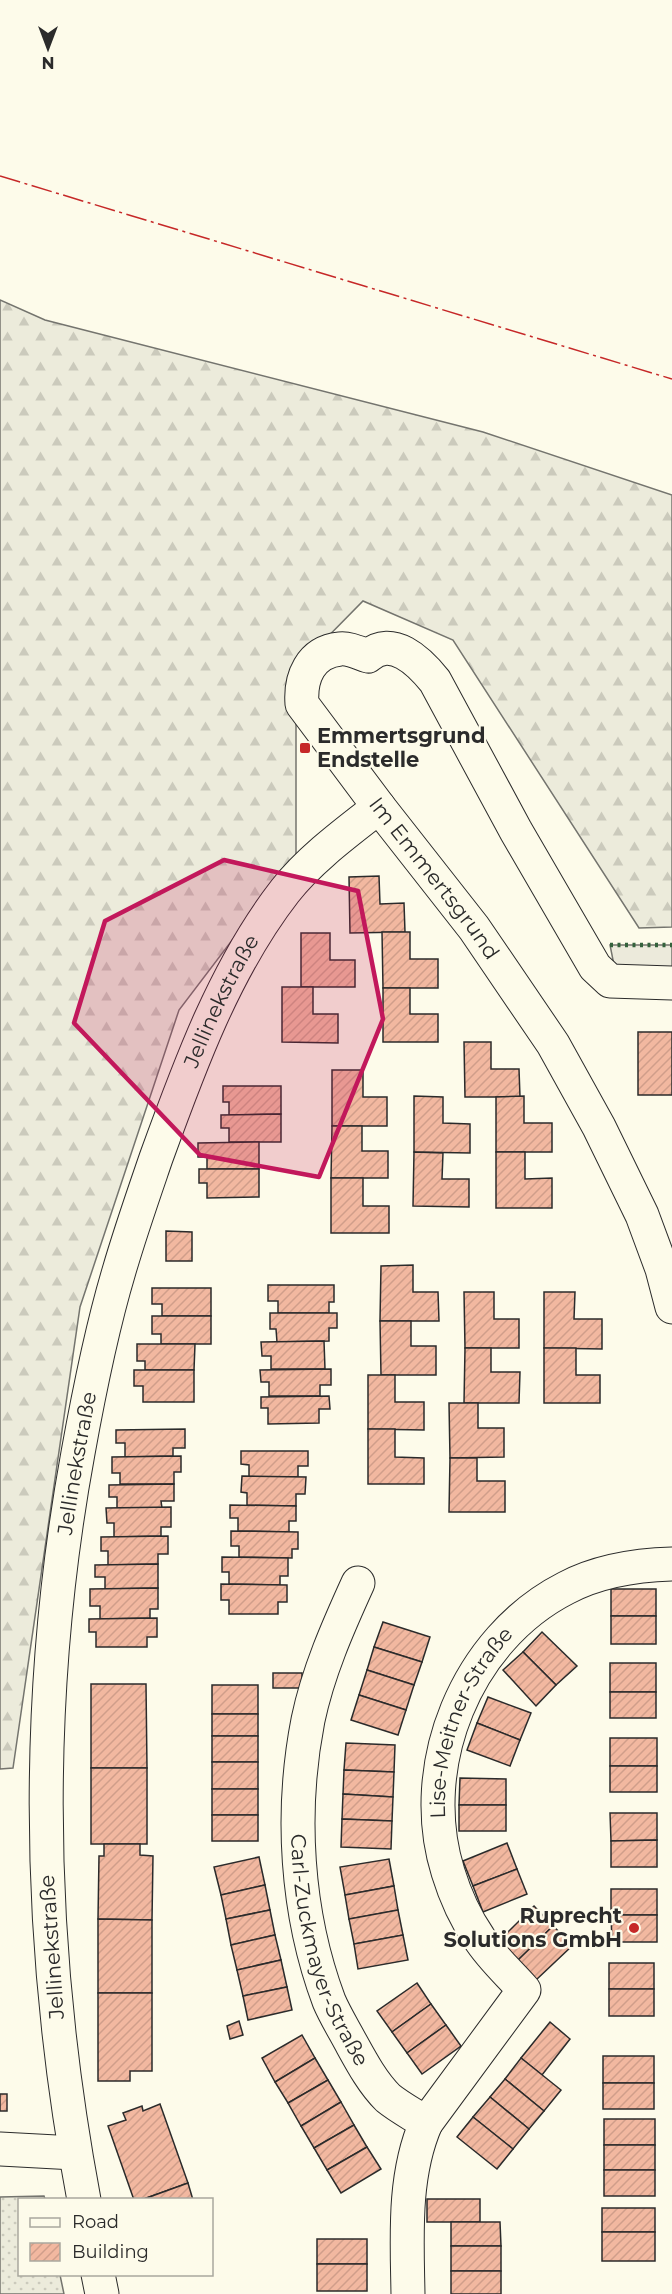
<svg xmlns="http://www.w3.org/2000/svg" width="672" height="2294" font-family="Montserrat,sans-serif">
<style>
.forest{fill:url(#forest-firs);stroke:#74746e;stroke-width:1.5}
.park{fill:url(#park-dots);stroke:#74746e;stroke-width:1.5}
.parking{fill:#eceadb;stroke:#74746e;stroke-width:1.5}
.building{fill:url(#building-hatch);stroke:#2b2b2b;stroke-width:1.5}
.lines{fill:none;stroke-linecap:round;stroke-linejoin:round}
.minor-casing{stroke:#2b2b2b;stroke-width:35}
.minor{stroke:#fdfbea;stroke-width:33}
.hedge{stroke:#34623c;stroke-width:4.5;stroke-dasharray:3 4.5;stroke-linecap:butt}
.power{stroke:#c62828;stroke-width:1.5;stroke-dasharray:21 4.5 3 4.5;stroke-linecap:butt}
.marked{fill:#c2185b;fill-opacity:0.2;stroke:#c2185b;stroke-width:4.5;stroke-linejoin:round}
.poi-dot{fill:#c62828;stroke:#fdfbea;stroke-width:2}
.labels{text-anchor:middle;stroke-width:4.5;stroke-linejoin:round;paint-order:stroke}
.poi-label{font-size:21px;font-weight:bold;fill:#2b2b2b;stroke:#fdfbea;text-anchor:start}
.street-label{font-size:21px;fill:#2b2b2b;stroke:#fdfbea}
</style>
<defs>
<pattern id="forest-firs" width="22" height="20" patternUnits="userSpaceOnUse" patternTransform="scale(1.5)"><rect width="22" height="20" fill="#ecebdb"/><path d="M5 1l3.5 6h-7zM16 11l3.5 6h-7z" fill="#cbcabc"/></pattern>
<pattern id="park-dots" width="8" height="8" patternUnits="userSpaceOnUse" patternTransform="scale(1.5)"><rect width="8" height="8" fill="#ecebdb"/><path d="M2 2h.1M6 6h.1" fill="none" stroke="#cbcabc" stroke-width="1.8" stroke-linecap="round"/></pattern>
<pattern id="building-hatch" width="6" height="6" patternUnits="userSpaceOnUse" patternTransform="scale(1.5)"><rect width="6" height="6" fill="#f2b8a0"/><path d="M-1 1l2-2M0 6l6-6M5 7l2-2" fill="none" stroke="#d09e8a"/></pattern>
</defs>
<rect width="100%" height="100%" fill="#fdfbea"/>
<polygon class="forest" points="0,300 45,320 483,432 672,495 672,927 639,928 453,640 363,601 296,669 296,856 179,1010 80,1307 13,1768 0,1769"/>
<polygon class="park" points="44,2196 45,2199 20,2200 20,2274 60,2275 64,2294 0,2294 0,2197"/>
<polygon class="parking" points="610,945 672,945 672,971 615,970"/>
<g class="building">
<polygon points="379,876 380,904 404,903 405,932 350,933 349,877"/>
<polygon points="382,932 410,932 410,959 438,959 438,988 383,988"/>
<polygon points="301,933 330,933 330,960 355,960 355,987 301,987"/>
<polygon points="282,987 313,987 313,1014 338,1014 338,1043 282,1042"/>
<polygon points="383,988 410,988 410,1014 438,1014 438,1042 383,1042"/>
<rect x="638" y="1032" width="34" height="63"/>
<polygon points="464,1042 491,1042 491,1069 519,1069 520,1097 465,1097"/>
<polygon points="332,1070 363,1070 363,1097 387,1097 387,1126 332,1126"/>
<polygon points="223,1086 281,1086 281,1114 229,1115 229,1102 223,1102"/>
<polygon points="414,1096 443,1097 443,1123 470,1124 470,1153 414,1152"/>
<polygon points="524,1096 524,1123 552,1123 552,1152 496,1152 496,1097"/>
<polygon points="281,1114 281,1142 229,1142 229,1128 221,1128 221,1115"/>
<polygon points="332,1126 362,1126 362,1151 388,1151 388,1178 331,1178"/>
<polygon points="259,1142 259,1169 207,1169 207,1157 198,1157 198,1143"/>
<polygon points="414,1152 443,1153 442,1179 469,1179 469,1207 413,1206"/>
<polygon points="496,1152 525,1152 525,1179 552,1178 552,1208 496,1208"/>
<polygon points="199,1169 259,1169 259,1197 207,1198 207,1183 199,1183"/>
<polygon points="331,1178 363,1178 363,1206 389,1206 389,1233 331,1233"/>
<polygon points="166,1231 192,1232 192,1261 166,1261"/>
<polygon points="413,1265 413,1292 438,1292 439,1321 380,1321 381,1266"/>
<polygon points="268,1285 334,1285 334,1302 329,1302 329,1313 278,1313 278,1301 268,1301"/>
<polygon points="152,1288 211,1288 211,1316 162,1316 162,1304 152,1304"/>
<polygon points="464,1292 494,1292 494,1319 519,1319 519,1348 465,1348"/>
<polygon points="544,1292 575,1292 574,1319 602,1319 602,1349 544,1348"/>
<polygon points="270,1313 337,1313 337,1328 329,1328 329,1341 277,1342 276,1329 270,1329"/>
<polygon points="152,1316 211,1316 211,1344 161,1344 161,1334 152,1334"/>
<polygon points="380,1321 411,1321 411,1346 436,1346 436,1375 381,1375"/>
<polygon points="324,1341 325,1369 271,1369 271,1356 262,1356 261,1342"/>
<polygon points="137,1344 195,1344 194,1370 145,1370 145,1361 137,1361"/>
<polygon points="465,1348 491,1348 491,1372 520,1372 519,1403 464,1403"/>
<polygon points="544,1348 576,1348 576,1375 600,1375 600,1403 544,1403"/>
<polygon points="331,1369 331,1385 320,1385 320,1396 269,1396 269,1382 261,1382 260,1370"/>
<polygon points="134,1370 194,1370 194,1402 143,1402 143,1386 134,1386"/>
<polygon points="368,1375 395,1375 395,1402 424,1402 424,1430 368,1429"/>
<polygon points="329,1396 330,1409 319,1409 319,1423 268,1424 268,1408 261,1408 261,1397"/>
<polygon points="449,1403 478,1403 478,1428 504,1428 504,1457 450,1458"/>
<polygon points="185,1429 185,1448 173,1448 173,1456 125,1457 125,1443 116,1443 116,1430"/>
<polygon points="368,1429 395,1429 395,1457 424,1458 424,1484 368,1484"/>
<polygon points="241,1451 308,1451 308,1466 298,1466 298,1477 249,1477 249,1465 241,1464"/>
<polygon points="181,1456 181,1472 174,1472 174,1484 120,1484 120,1473 112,1473 112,1457"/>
<polygon points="450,1458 477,1458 477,1481 505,1481 505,1512 449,1512"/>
<polygon points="242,1476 306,1477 305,1494 296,1494 296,1506 247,1505 247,1493 241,1492"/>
<polygon points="174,1484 174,1501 161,1501 162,1508 117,1508 117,1497 109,1497 109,1485"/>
<polygon points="230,1505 296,1506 296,1521 289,1521 289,1532 238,1531 238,1518 230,1518"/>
<polygon points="171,1507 171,1527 161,1527 161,1536 114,1537 114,1523 107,1523 106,1508"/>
<polygon points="231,1531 298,1532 298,1549 292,1549 292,1558 239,1557 239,1546 231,1546"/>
<polygon points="168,1536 168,1554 158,1554 158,1564 108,1565 108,1551 101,1551 101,1537"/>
<polygon points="222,1557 288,1558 288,1576 280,1576 280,1585 229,1584 229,1572 222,1572"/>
<polygon points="158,1564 158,1588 105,1589 105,1577 95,1577 95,1565"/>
<polygon points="221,1584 287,1585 287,1602 278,1602 278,1614 229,1614 229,1600 221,1600"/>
<polygon points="158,1588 158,1609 150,1609 150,1618 100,1619 100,1606 90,1606 90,1589"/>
<rect x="611" y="1589" width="45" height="27"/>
<rect x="611" y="1616" width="45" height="28"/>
<polygon points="157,1618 157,1637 147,1637 147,1647 96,1647 96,1632 89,1632 89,1619"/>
<polygon points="383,1622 430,1637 422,1662 374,1647"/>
<polygon points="542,1632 577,1666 556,1685 523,1652"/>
<polygon points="374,1647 422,1662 414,1685 367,1670"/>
<polygon points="523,1652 556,1685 536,1706 503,1670"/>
<rect x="610" y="1663" width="46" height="29"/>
<polygon points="367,1670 414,1685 406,1710 359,1695"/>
<rect x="273" y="1673" width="29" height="15"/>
<polygon points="91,1684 146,1684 147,1768 91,1768"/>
<rect x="212" y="1685" width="46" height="29"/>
<rect x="610" y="1692" width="46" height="26"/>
<polygon points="359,1695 406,1710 398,1735 351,1720"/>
<polygon points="488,1697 531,1713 520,1740 477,1723"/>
<rect x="212" y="1714" width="46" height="22"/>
<polygon points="477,1723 520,1740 510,1766 467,1750"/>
<rect x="212" y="1736" width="46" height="26"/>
<rect x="610" y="1738" width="47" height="28"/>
<polygon points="346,1743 395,1745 394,1772 344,1770"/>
<rect x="212" y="1762" width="46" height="27"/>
<rect x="610" y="1766" width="47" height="26"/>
<rect x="91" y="1768" width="56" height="76"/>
<polygon points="344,1770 394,1772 393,1797 343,1794"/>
<polygon points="460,1778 506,1779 506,1805 459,1805"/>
<rect x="212" y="1789" width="46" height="26"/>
<polygon points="343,1794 393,1797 392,1821 342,1819"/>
<rect x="459" y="1805" width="47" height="26"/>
<polygon points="610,1813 657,1813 657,1840 611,1841"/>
<rect x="212" y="1815" width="46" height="26"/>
<polygon points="342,1819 392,1821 391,1849 341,1847"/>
<polygon points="657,1840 657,1867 611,1867 611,1841"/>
<polygon points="507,1843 517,1869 473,1886 463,1861"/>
<polygon points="104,1844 140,1844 140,1855 153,1856 152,1920 98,1919 99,1856 104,1856"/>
<polygon points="259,1857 265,1885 221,1895 214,1867"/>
<polygon points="389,1859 394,1886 345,1895 340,1867"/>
<polygon points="517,1869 527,1894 483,1912 473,1886"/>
<polygon points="265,1885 270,1910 226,1919 221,1895"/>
<polygon points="394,1886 398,1910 349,1919 345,1895"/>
<rect x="611" y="1889" width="46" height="26"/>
<polygon points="534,1906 553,1926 517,1961 498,1942"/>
<polygon points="270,1910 275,1935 231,1945 226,1919"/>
<polygon points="398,1910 403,1935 354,1944 349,1919"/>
<polygon points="611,1915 657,1915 657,1942 612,1942"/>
<polygon points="98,1919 152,1920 152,1993 98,1993"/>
<polygon points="553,1926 573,1945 536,1980 517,1961"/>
<polygon points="275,1935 281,1960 237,1970 231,1945"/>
<polygon points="403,1935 408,1960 358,1969 354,1944"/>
<polygon points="281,1960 287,1987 243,1996 237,1970"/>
<rect x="609" y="1963" width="45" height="26"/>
<polygon points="417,1983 431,2004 392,2032 377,2011"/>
<polygon points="287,1987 292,2010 248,2020 243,1996"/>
<rect x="609" y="1989" width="45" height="27"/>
<polygon points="98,1993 152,1993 152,2071 130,2071 130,2081 98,2081"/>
<polygon points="431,2004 446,2025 407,2053 392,2032"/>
<polygon points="239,2021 243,2035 230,2039 227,2026"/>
<polygon points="550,2022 570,2039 542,2075 521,2058"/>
<polygon points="446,2025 461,2046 422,2074 407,2053"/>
<polygon points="302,2035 315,2058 275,2082 262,2058"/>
<rect x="603" y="2056" width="51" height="27"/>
<polygon points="315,2058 328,2080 288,2103 275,2082"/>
<polygon points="521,2058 561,2090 544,2111 505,2079"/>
<polygon points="505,2079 544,2111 529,2129 490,2097"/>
<polygon points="328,2080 341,2102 301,2126 288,2103"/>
<rect x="603" y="2083" width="51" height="26"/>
<rect x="0" y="2094" width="7" height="17"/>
<polygon points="490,2097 529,2129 513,2149 473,2117"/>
<polygon points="341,2102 354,2125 314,2148 301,2126"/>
<polygon points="160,2104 188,2183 141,2200 134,2200 108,2126 126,2120 123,2113 142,2106 143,2111"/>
<polygon points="473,2117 513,2149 497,2169 457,2137"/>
<rect x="604" y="2119" width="51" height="26"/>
<polygon points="354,2125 367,2147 327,2170 314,2148"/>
<rect x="604" y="2145" width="51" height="25"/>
<polygon points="367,2147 381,2169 341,2193 327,2170"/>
<rect x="604" y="2170" width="51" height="26"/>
<polygon points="188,2183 193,2200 141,2200"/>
<rect x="427" y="2199" width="53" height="23"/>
<rect x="602" y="2208" width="53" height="24"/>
<polygon points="451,2222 500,2222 501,2246 451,2246"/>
<rect x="602" y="2232" width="53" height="29"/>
<rect x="317" y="2239" width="50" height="25"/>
<rect x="451" y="2246" width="50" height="25"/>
<rect x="317" y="2264" width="50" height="27"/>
<rect x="451" y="2271" width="50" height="23"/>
</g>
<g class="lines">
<g class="minor-casing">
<g id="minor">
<path id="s1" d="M672,983L610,981L595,967L516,831L435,681C419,661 392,635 368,656C359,653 349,648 340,649C310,652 300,678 302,704L379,807L474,928L553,1044L599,1127L642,1215L662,1269L672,1307"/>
<path id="s2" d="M358,1583C338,1627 318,1672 308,1720C290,1812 296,1913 329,2001C335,2015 343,2028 350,2041C361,2061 372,2082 388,2098C399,2107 414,2115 426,2123C403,2176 407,2237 408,2294"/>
<path id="s3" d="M426,2123L524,1990C509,1973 491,1957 479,1938C466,1919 455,1895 448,1872C415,1766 466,1639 566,1588C598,1571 636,1565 672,1564"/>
<polyline points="0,2149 75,2153"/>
<path id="s4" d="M84,2200C37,1950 32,1703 78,1453C89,1392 101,1331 119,1271C130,1233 143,1196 156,1158C189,1067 225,968 285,891C310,859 347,832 379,807"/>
<polyline points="98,2274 102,2294"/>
</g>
</g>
<use href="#minor" class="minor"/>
<polyline class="hedge" points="610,945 672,945"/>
<polyline class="power" points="0,176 672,379"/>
</g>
<path class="marked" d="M224,860L358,891L383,1019L319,1177L200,1155L74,1023L105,921Z"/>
<g class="poi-dot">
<rect x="299" y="742" width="12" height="12" rx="3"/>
<circle cx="634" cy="1928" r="6"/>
</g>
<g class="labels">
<g class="poi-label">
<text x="317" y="743">Emmertsgrund<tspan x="317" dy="24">Endstelle</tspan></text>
<text x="622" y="1923" text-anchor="end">Ruprecht<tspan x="622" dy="24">Solutions GmbH</tspan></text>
</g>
<g class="street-label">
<text dy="7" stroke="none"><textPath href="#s1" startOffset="814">Im Emmertsgrund</textPath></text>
<text dy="7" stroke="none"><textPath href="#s4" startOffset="1227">Jellinekstraße</textPath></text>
<text dy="7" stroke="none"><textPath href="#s4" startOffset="741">Jellinekstraße</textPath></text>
<text dy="7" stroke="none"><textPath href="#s3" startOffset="465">Lise-Meitner-Straße</textPath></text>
<text transform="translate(52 1947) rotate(-94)" y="7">Jellinekstraße</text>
<text dy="7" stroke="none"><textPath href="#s2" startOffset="382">Carl-Zuckmayer-Straße</textPath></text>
</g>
</g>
<rect x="18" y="2198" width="195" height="78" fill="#fdfbea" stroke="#a9a89e" stroke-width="1.5"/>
<rect x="30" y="2218" width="30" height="9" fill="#fdfbea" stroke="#a9a89e" stroke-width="1.5"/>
<text x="72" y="2228" font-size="18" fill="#2b2b2b">Road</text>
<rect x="30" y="2243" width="30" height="18" fill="url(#building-hatch)" stroke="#a9a89e" stroke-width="1.5"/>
<text x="72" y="2258" font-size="18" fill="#2b2b2b">Building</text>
<g transform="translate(48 48) rotate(180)" stroke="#fdfbea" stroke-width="4.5" paint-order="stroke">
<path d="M0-4.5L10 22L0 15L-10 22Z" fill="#2b2b2b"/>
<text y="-9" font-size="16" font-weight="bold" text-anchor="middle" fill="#2b2b2b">N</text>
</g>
</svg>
